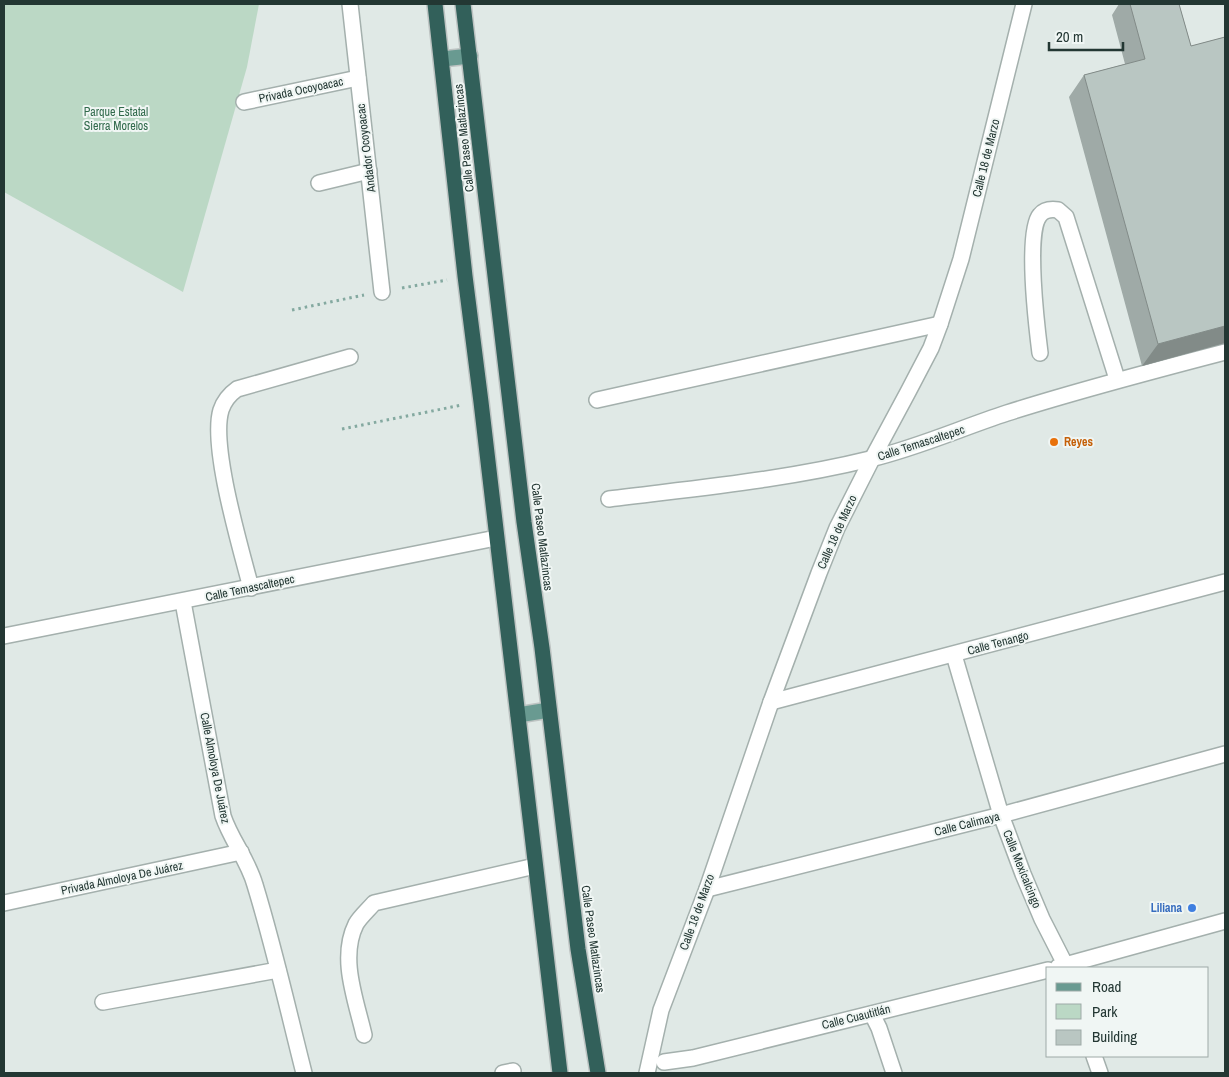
<svg xmlns="http://www.w3.org/2000/svg" width="1229" height="1077" font-family="'Archivo Narrow',sans-serif">
<style>
.green{fill:#bbd8c5}
.lines{fill:none;stroke-linecap:round;stroke-linejoin:round}
.minor-casing{stroke:#a4b0ad;stroke-width:18}
.major-casing{stroke:#bdc3c2;stroke-width:18}
.highway-casing{stroke:#bdc3c2;stroke-width:18}
.path{stroke:#84a9a0;stroke-width:3;stroke-dasharray:2.5 4;stroke-linecap:butt}
.minor{stroke:#fff;stroke-width:15}
.major{stroke:#699a91;stroke-width:15}
.highway{stroke:#32605a;stroke-width:15}
.wall{fill:#9faaa7}
.shaded-wall{fill:#828b88}
.building{fill:#b9c6c2;stroke:#828b88}
.food-dot{fill:#e8710a;stroke:#f0f6f4;stroke-width:2}
.shop-dot{fill:#3f7fe0;stroke:#f0f6f4;stroke-width:2}
.labels{text-anchor:middle;stroke-width:4;stroke-linejoin:round;paint-order:stroke}
.street-label{font-size:12px;fill:#233733;stroke:#f0f6f4}
.park-label{font-size:12px;fill:#316a4c;stroke:#f0f6f4}
.food-label{font-size:12px;font-weight:bold;fill:#c56008;stroke:#f0f6f4;text-anchor:start}
.shop-label{font-size:12px;font-weight:bold;fill:#366cbe;stroke:#f0f6f4;text-anchor:end}
</style>
<rect width="100%" height="100%" fill="#e0e9e6"/>
<polygon class="green" points="4,4 259,4 247,67 183,292 4,192"/>
<g class="lines">
<g class="minor-casing">
<g id="minor">
<polyline points="350,4 382,292"/>
<polyline points="244,102 358,78"/>
<polyline points="319,183 369,171"/>
<path d="M1040,353C1037,329 1025,232 1040,215C1044,210 1051,209 1058,210L1066,217L1117,379"/>
<polyline points="597,400 940,324"/>
<path d="M609,499C696,488 785,480 870,459C917,448 961,428 1007,413C1079,390 1152,371 1225,352"/>
<path d="M251,588C241,549 210,446 221,410C224,401 230,394 237,389L350,357"/>
<path d="M183,602L223,816C231,840 248,860 255,885C274,947 288,1010 304,1073"/>
<polyline points="4,636 496,538"/>
<polyline points="954,655 1001,815 1023,874 1042,919 1067,968"/>
<polyline points="771,702 1225,582"/>
<polyline points="707,889 1001,815 1225,754"/>
<polyline points="4,903 241,852"/>
<polyline points="1058,967 1225,921"/>
<polyline points="103,1002 278,970"/>
<polyline points="872,1014 879,1028 894,1073"/>
<path d="M364,1035C356,1000 339,958 356,924C360,917 368,910 374,903L535,866"/>
<polyline points="1094,1056 1100,1073"/>
<polyline points="664,1062 693,1058 1048,970"/>
<polyline points="503,1073 513,1071"/>
<polyline points="647,1073 661,1010 707,889 771,702 819,573 837,528 872,459 908,392 931,348 940,324 961,259 1024,4"/>
</g>
</g>
<g class="major-casing">
<g id="major">
<polyline points="442,59 470,56"/>
<polyline points="518,715 549,710"/>
</g>
</g>
<g class="highway-casing">
<g id="highway">
<polyline points="435,4 465,276 481,402 560,1073"/>
<polyline points="463,4 524,522 542,648 578,949 598,1073"/>
</g>
</g>
<g class="path">
<polyline points="402,288 447,280"/>
<polyline points="292,310 364,295"/>
<polyline points="342,429 462,405"/>
</g>
<use href="#minor" class="minor"/>
<use href="#major" class="major"/>
<use href="#highway" class="highway"/>
</g>
<polygon class="wall" points="1119,4 1179,4 1191,46 1225,37 1225,343 1142,366 1069,97 1084,75 1125,64 1112,15"/>
<polygon class="shaded-wall" points="1225,326 1225,343 1142,366 1158,344"/>
<polygon class="building" points="1130,4 1179,4 1191,46 1225,37 1225,326 1158,344 1084,75 1145,59"/>
<circle class="food-dot" cx="1054" cy="442" r="5"/>
<circle class="shop-dot" cx="1192" cy="908" r="5"/>
<g class="labels">
<g class="street-label">
<text transform="translate(301 90) rotate(-12)" y="4">Privada Ocoyoacac</text>
<text transform="translate(464 138) rotate(-96)" y="4">Calle Paseo Matlazincas</text>
<text transform="translate(366 148) rotate(-97)" y="4">Andador Ocoyoacac</text>
<text transform="translate(986 158) rotate(-76)" y="4">Calle 18 de Marzo</text>
<text transform="translate(921 443) rotate(-18)" y="4">Calle Temascaltepec</text>
<text transform="translate(837 532) rotate(-66)" y="4">Calle 18 de Marzo</text>
<text transform="translate(542 537) rotate(83)" y="4">Calle Paseo Matlazincas</text>
<text transform="translate(250 588) rotate(-12)" y="4">Calle Temascaltepec</text>
<text transform="translate(998 643) rotate(-15)" y="4">Calle Tenango</text>
<text transform="translate(215 768) rotate(79)" y="4">Calle Almoloya De Juárez</text>
<text transform="translate(967 824) rotate(-14)" y="4">Calle Calimaya</text>
<text transform="translate(1022 869) rotate(68)" y="4">Calle Mexicalcingo</text>
<text transform="translate(122 878) rotate(-12)" y="4">Privada Almoloya De Juárez</text>
<text transform="translate(697 912) rotate(-70)" y="4">Calle 18 de Marzo</text>
<text transform="translate(593 939) rotate(82)" y="4">Calle Paseo Matlazincas</text>
<text transform="translate(856 1017) rotate(-14)" y="4">Calle Cuautitlán</text>
</g>
<g class="park-label">
<text x="116" y="116">Parque Estatal<tspan x="116" dy="14">Sierra Morelos</tspan></text>
</g>
<g class="food-label">
<text x="1064" y="446">Reyes</text>
</g>
<g class="shop-label">
<text x="1182" y="912">Liliana</text>
</g>
</g>
<rect width="1229" height="1077" fill="none" stroke="#233733" stroke-width="10"/>
<rect x="1046" y="967" width="162" height="90" fill="#f0f6f4" stroke="#9eaaa7"/>
<rect x="1056" y="983" width="25" height="8" fill="#699a91" stroke="#9eaaa7"/>
<text x="1092" y="992" font-size="15" fill="#233733">Road</text>
<rect x="1056" y="1004" width="25" height="15" fill="#bbd8c5" stroke="#9eaaa7"/>
<text x="1092" y="1017" font-size="15" fill="#233733">Park</text>
<rect x="1056" y="1030" width="25" height="15" fill="#b9c6c2" stroke="#9eaaa7"/>
<text x="1092" y="1042" font-size="15" fill="#233733">Building</text>
<path d="M1049 42v8h74v-8" fill="none" stroke="#233733" stroke-width="2.5"/>
<text x="1056" y="42" font-size="15" fill="#233733" stroke="#f0f6f4" stroke-width="4" paint-order="stroke">20 m</text>
</svg>
